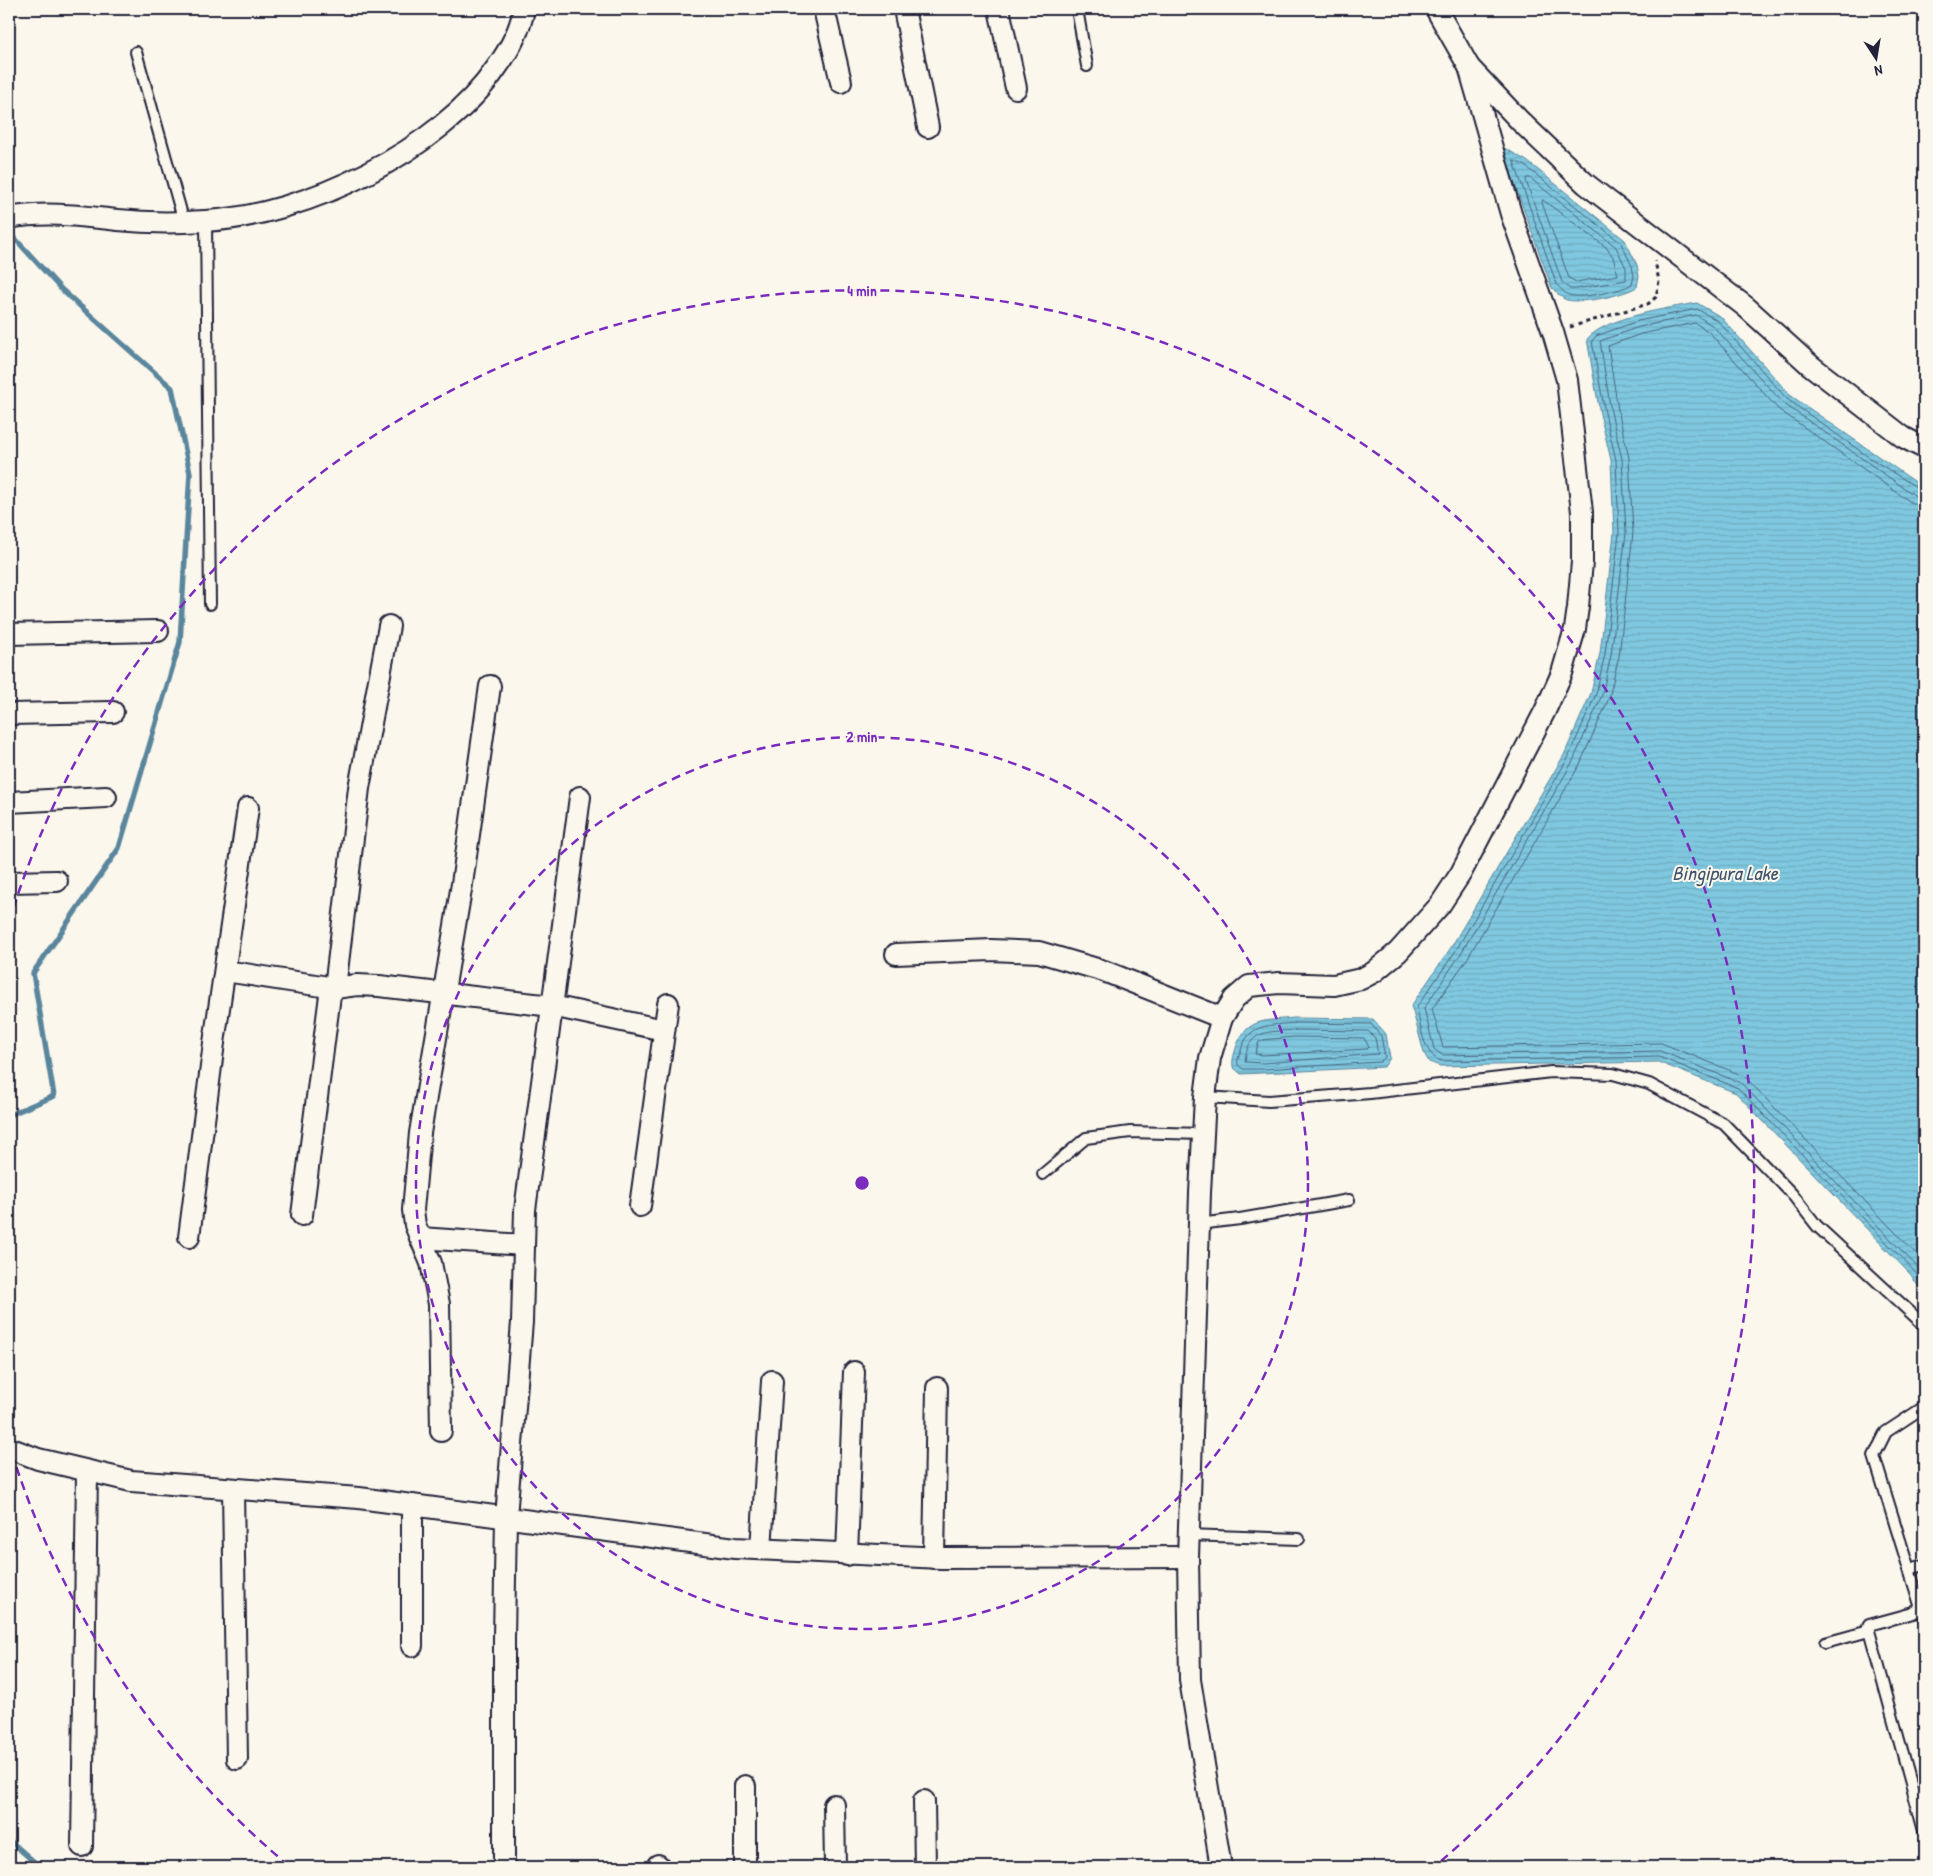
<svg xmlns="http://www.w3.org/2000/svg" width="1933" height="1876" font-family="'Patrick Hand',sans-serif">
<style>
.water{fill:url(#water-rules);stroke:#5a869d}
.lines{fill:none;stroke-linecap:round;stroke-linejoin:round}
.shore{stroke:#47647d;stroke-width:1}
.stream{stroke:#5a869d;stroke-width:5.5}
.service-casing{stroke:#22223b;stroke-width:14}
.minor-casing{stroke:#22223b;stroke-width:24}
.path{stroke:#22223b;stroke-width:3;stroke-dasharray:4 4;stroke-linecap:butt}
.service{stroke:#fbf7ec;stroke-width:10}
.minor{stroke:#fbf7ec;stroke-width:20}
.ring{fill:none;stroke:#7b2cbf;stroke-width:2.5;stroke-dasharray:9 6}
.labels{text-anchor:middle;stroke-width:4;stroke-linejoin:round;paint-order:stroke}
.water-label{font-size:20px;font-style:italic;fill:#3e546c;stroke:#fbf7ec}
.centre{fill:#7b2cbf;stroke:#fbf7ec;stroke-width:2.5}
.ring-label{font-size:15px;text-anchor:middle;font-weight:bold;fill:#7b2cbf;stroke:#fbf7ec;stroke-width:4;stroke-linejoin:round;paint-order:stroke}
</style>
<defs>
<pattern id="water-rules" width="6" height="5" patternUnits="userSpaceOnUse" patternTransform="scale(1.25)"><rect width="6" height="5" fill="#7fc8df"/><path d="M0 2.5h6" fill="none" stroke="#6dacc0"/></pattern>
</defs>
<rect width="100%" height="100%" fill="#fbf7ec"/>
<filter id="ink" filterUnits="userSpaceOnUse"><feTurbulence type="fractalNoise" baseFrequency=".02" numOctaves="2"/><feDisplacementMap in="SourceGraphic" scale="10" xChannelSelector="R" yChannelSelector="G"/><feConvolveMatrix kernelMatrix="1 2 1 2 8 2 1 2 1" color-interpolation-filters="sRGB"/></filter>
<g filter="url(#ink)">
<g class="water">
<path d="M1501,146L1527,161L1625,240L1637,265L1639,276L1637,287C1623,295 1584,304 1567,300C1562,299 1556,292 1552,288Z"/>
<path d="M1697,303L1721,317L1790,395L1924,488V1295L1911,1275L1736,1093L1658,1062L1440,1066L1429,1062L1424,1053L1413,1012L1411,1006L1450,949L1564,755L1591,693L1600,653L1614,533L1611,460L1600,414L1587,339C1606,317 1668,308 1697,303Z"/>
<path d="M1294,1018L1373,1019L1386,1034L1390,1058L1384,1067L1241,1074L1233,1067C1232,1060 1234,1055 1236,1048C1246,1017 1267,1021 1294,1018Z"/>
</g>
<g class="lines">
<g class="shore">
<path d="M1514,161L1524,165L1621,243L1632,266L1634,276L1632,284C1621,291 1582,299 1569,295C1565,294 1560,288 1557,285Z"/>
<polygon points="1527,178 1530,178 1616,247 1626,268 1626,280 1576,289 1570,289 1562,282 1526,181"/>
<polygon points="1543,200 1606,247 1613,257 1618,275 1576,282 1569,278 1542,203"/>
<path d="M1924,492L1870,458L1787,399L1718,321L1697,309L1638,321L1596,336L1592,341L1605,413L1616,460L1619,533L1605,654L1596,694L1568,758L1455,952L1417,1007C1420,1024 1423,1055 1441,1061L1659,1057L1738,1088L1915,1272L1924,1286"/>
<polyline points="1924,498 1917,497 1783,403 1713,326 1696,315 1639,327 1600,341 1611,412 1622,459 1626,533 1611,655 1602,695 1573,761 1460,955 1424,1008 1434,1049 1442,1055 1660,1051 1741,1083 1924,1274"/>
<polyline points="1924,506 1912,503 1778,409 1709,332 1695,323 1641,334 1608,346 1618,410 1629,458 1633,533 1619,656 1609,698 1580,764 1467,959 1432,1009 1443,1047 1661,1043 1744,1076 1924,1262"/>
<path d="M1295,1023L1371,1024L1381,1036L1385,1057L1380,1062L1264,1069H1243L1238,1065C1237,1060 1239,1055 1241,1050C1250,1022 1270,1026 1295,1023Z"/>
<path d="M1295,1030L1368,1031L1375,1038L1378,1054L1263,1063L1245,1062C1247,1029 1269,1032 1295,1030Z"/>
<polygon points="1295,1037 1364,1038 1369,1047 1367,1049 1263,1055 1255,1054 1259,1042 1263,1040"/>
</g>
<g class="stream">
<polyline points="9,1115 54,1096 33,973 119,848 180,642 190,473 172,388 62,290 10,233"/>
<polyline points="9,1840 40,1867"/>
</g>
<g class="service-casing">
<g id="service">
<polyline points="1077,9 1087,66"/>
<polyline points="136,52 184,222"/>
<polyline points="206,221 210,604"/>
<polyline points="1205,1097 1269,1101 1370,1093 1551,1072 1613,1074 1649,1084 1724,1124 1792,1194 1817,1226 1924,1325"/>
<polyline points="1043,1174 1086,1138 1130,1132 1203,1134"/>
<polyline points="1198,1224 1240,1219 1349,1200"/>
<polyline points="1924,1407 1886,1432 1874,1456 1921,1608 1913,1613 1869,1625 1868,1627 1924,1831"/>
<polyline points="1188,1535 1299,1539"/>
<polyline points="1909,1569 1924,1565"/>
<polyline points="1921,1608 1924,1618"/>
<polyline points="1825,1643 1869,1631"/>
</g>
</g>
<g class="minor-casing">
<g id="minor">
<polyline points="824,9 841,82"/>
<polyline points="904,9 928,127"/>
<polyline points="999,9 1016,88"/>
<polyline points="1436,9 1469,67 1520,121 1586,184 1746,307 1810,365 1903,437 1924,448"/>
<path d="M9,218C46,211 81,216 118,220C147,223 176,223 205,221C305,216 441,150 497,67C510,49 520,31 524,9"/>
<polyline points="9,634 158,631"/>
<polyline points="9,714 113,712"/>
<polyline points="9,802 106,797"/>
<polyline points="9,882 57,881"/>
<polyline points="896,954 991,950 1039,952 1104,971 1222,1018"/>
<polyline points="225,971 335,988 357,985 379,986 552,1006 664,1030"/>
<polyline points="640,1206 668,1004"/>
<polyline points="302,1215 330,995 335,988 359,788 389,626"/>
<polyline points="189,1237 214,1043 248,808"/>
<polyline points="420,1238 524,1245"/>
<polyline points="441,1431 439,1304 431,1263 415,1225 413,1210 420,1133 462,884 490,686"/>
<polyline points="9,1448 38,1459 131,1481 359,1498 735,1548 941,1558 1188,1557"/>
<polyline points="233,1489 237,1759"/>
<polyline points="412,1505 412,1646"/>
<polyline points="761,1549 772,1381"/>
<polyline points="847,1555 854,1372"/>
<polyline points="934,1558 937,1388"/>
<polyline points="924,1801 925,1867"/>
<polyline points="834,1805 835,1867"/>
<polyline points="82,1846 87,1472"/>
<polyline points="658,1865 658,1867"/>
<polyline points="504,1867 504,1638 506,1517 522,1322 525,1210 580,797"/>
<polyline points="745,1867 745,1786"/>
<polyline points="1221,1867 1190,1680 1188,1557 1200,1193 1205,1097 1210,1058 1222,1018 1234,999 1249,986 1279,983 1334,985 1361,979 1374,972 1398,952 1440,905 1461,873 1545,711 1562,673 1575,629 1578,607 1582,562 1582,512 1567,380 1553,332 1511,214 1469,67"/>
</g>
</g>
<polyline class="path" points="1570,327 1648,304 1656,297 1659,281 1655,261"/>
<use href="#service" class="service"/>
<use href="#minor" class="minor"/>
</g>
</g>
<g class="ring">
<circle cx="862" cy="1183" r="446"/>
<path d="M289 1866A892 892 0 0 1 9 1444M9 922A892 892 0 1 1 1435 1866"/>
</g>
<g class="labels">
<g class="water-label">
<text x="1725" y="880">Bingipura Lake</text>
</g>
</g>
<circle cx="862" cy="1183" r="8" class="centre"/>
<g class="ring-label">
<text x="862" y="296">4 min</text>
<text x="862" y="742">2 min</text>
</g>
<rect width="1933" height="1876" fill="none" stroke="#fbf7ec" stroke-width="30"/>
<rect x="15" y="15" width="1903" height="1846" fill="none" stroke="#22223b" stroke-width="2" filter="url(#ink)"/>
<g transform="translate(1876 58) rotate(168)" stroke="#fbf7ec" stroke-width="4" paint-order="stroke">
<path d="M0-4L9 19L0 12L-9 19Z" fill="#22223b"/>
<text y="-8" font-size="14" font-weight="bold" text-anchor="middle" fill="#22223b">N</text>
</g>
</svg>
